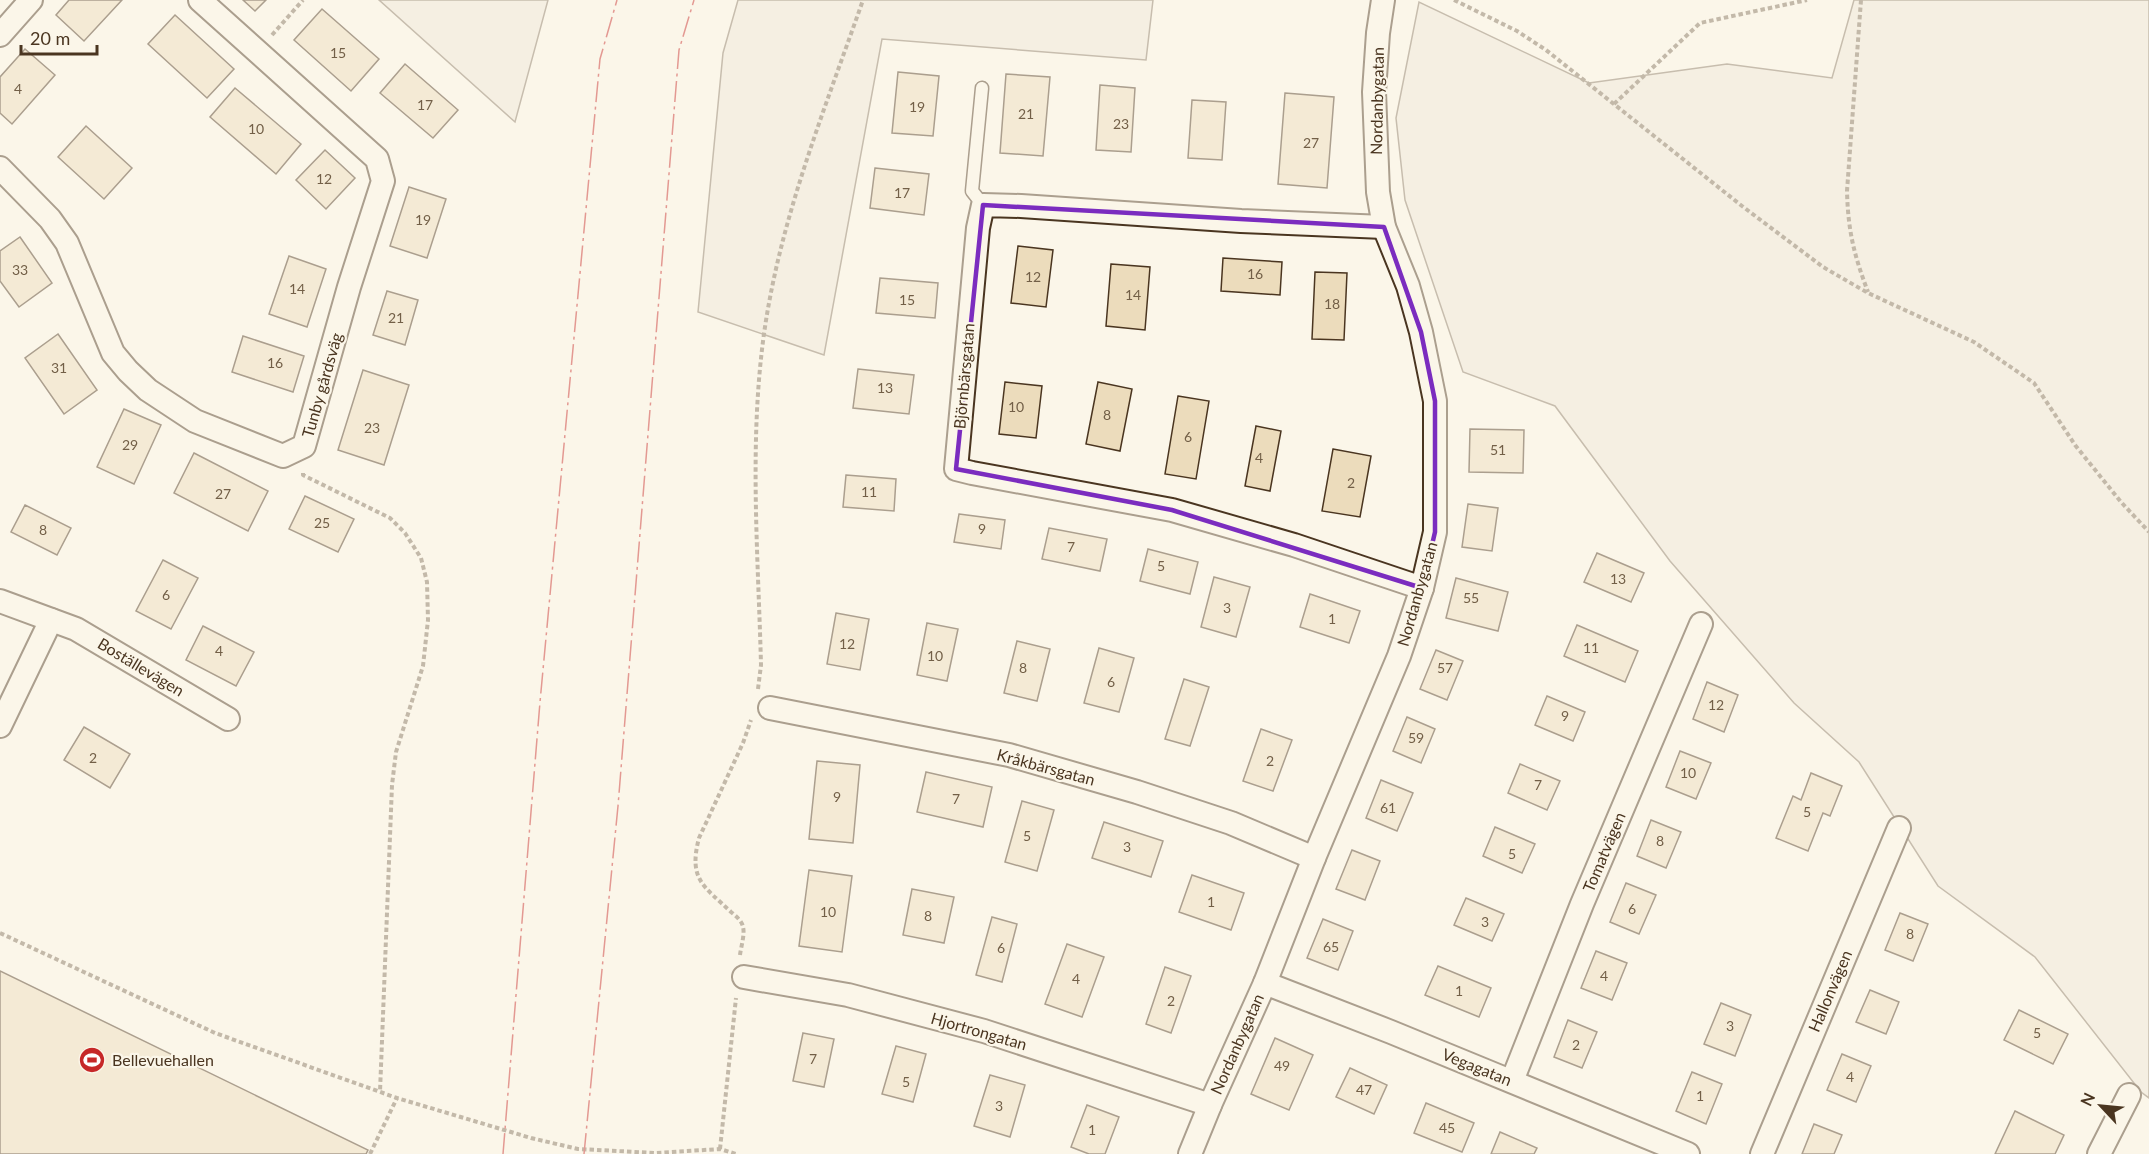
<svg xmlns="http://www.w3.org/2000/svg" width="2149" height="1154" font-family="Lato,sans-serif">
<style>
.green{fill:#ede6d9;stroke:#887966;stroke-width:1.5}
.building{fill:#ecdcbc;stroke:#4a3520;stroke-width:1.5}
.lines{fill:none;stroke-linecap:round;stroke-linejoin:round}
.service-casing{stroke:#4a3520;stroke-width:15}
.minor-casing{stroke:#4a3520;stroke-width:26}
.path{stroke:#7f6f5c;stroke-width:4;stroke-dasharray:4.5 3;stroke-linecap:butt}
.service{stroke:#fbf6e9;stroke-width:12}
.minor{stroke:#fbf6e9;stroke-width:22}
.power{stroke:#c62828;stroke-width:1.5;stroke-dasharray:21 4.5 3 4.5;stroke-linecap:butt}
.marked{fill:none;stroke:#7b2cbf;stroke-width:4.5;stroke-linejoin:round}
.labels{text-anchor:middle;stroke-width:4.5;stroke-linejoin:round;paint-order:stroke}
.number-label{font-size:14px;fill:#725f47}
.street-label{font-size:16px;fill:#4a3520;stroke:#fbf6e9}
.poi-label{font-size:16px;fill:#4a3520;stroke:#fbf6e9;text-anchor:start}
</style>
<rect width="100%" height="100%" fill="#fbf6e9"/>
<g class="green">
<polygon points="379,0 548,0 515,122"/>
<polygon points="738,0 1153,0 1146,60 882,39 824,355 698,312 723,53"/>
<polygon points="1854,0 2149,0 2149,1098 2141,1092 2035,957 1938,886 1859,762 1794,703 1670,561 1555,406 1463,372 1405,200 1396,118 1419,2 1589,83 1727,64 1832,78"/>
</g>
<g class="building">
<polygon points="69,0 122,0 84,41 56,15"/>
<polygon points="243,0 266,0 255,11"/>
<polygon points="322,9 379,59 351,91 294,40"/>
<polygon points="175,15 234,69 207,98 148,44"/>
<polygon points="25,49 55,75 12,124 0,113 0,77"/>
<polygon points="405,64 458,110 433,138 380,93"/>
<polygon points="898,72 939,76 933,136 892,133"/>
<polygon points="1006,74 1050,77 1043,156 1000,153"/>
<polygon points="1100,85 1135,88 1131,152 1096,150"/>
<polygon points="235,88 301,144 276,174 210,117"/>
<polygon points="1285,93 1334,97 1327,188 1278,184"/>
<polygon points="1192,100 1226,102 1222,160 1188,158"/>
<polygon points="86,126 132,168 104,199 58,157"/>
<polygon points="325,150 355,178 326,209 296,180"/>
<polygon points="875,168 929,174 924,215 870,208"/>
<polygon points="409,187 446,199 427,258 390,246"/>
<polygon points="20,237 52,283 19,307 0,281 0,251"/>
<polygon points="1018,246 1053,250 1046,307 1011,303"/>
<polygon points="289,256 326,269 307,327 269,314"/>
<polygon points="1223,258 1282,262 1280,295 1221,291"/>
<polygon points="1111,264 1150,267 1145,330 1106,326"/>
<polygon points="1315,272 1347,273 1344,340 1312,339"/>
<polygon points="880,278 938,283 935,318 876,313"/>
<polygon points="387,291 418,300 405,345 373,335"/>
<polygon points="58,334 97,390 64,414 25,358"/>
<polygon points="243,336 304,356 293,392 232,372"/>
<polygon points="858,369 914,375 909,414 853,408"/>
<polygon points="363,370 409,385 384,465 338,450"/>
<polygon points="1005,382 1042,386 1036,438 999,434"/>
<polygon points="1098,382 1132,389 1120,451 1086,444"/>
<polygon points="1178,396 1209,401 1196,479 1165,474"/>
<polygon points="124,409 161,425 134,484 97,467"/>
<polygon points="1256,426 1281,431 1270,491 1245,486"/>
<polygon points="1470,429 1524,430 1523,473 1469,472"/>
<polygon points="1333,449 1371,456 1360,517 1322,511"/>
<polygon points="194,453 268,491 248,531 174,493"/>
<polygon points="846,475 896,479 894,511 843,507"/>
<polygon points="305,496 354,519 338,552 289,529"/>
<polygon points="1468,504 1498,508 1492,551 1462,547"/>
<polygon points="25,505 71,528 57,555 11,532"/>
<polygon points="959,514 1005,520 1001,549 954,542"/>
<polygon points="1049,528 1107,539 1100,571 1042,559"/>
<polygon points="1148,549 1198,562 1190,594 1140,581"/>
<polygon points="1597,553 1644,573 1631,602 1584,582"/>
<polygon points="163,560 198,578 171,629 136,611"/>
<polygon points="1214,577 1250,587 1236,637 1201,627"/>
<polygon points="1456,578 1508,592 1498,631 1446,618"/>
<polygon points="1310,594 1360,611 1349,643 1300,627"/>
<polygon points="836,613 869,619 860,670 827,664"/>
<polygon points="927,623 958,629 947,681 917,675"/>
<polygon points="1577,625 1638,651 1625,682 1564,656"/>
<polygon points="203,626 254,652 236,686 186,660"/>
<polygon points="1017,641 1050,649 1037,701 1004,693"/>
<polygon points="1099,648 1134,658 1119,712 1084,703"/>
<polygon points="1436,650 1463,661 1447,700 1420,689"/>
<polygon points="1184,679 1209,687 1190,746 1165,739"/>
<polygon points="1707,682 1738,695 1724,732 1693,719"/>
<polygon points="1547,696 1585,712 1573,741 1535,725"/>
<polygon points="1407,717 1435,729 1421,763 1393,751"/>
<polygon points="84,727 130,754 110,788 64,760"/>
<polygon points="1261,729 1292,740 1273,791 1243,781"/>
<polygon points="1680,751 1711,763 1696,799 1666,787"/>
<polygon points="817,761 860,765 853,843 809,839"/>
<polygon points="1520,764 1560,781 1547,810 1508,793"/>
<polygon points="926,772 992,787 983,827 917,812"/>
<polygon points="1811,773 1842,786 1830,816 1823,813 1808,851 1776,838 1793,796 1801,800"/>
<polygon points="1381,780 1413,793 1397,831 1366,818"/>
<polygon points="1022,801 1054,810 1037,871 1005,862"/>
<polygon points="1651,820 1681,832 1666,868 1637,856"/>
<polygon points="1104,822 1163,841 1151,877 1092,858"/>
<polygon points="1495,827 1535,844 1522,873 1483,856"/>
<polygon points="1352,850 1380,861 1365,900 1336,889"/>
<polygon points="809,870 852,876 842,952 799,946"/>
<polygon points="1192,875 1244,893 1231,930 1179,912"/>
<polygon points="1626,883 1656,895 1639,934 1610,922"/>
<polygon points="912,889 954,897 944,943 903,935"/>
<polygon points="1466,898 1504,914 1492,941 1454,925"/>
<polygon points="1900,913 1928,924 1913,961 1885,950"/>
<polygon points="992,917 1017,924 1002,982 976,975"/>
<polygon points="1323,919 1353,931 1338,970 1307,958"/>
<polygon points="1067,944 1104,957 1082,1017 1045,1004"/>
<polygon points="1596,951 1627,963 1612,1000 1581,988"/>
<polygon points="1438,966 1491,988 1479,1017 1425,995"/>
<polygon points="1165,967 1191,976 1171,1033 1146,1024"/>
<polygon points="0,971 368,1150 366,1154 0,1154"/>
<polygon points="1870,990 1899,1002 1886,1034 1856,1022"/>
<polygon points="1721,1003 1751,1015 1735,1056 1704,1044"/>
<polygon points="2019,1010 2068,1034 2053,1064 2004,1040"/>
<polygon points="1568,1020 1597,1032 1582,1068 1554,1057"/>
<polygon points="803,1033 834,1039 824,1087 793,1081"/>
<polygon points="1275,1038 1313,1055 1289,1110 1251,1094"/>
<polygon points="896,1046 926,1054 913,1102 882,1094"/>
<polygon points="1842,1054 1871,1066 1856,1102 1827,1090"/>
<polygon points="1350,1068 1387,1085 1374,1114 1336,1097"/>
<polygon points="1692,1072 1722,1084 1706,1124 1676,1111"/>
<polygon points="990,1075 1025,1085 1010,1137 974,1126"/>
<polygon points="1426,1103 1474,1123 1462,1152 1414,1133"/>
<polygon points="1087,1105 1119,1117 1105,1154 1089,1154 1071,1147"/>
<polygon points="2015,1111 2064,1135 2055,1154 1995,1154"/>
<polygon points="1814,1124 1842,1135 1834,1154 1802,1154"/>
<polygon points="1500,1132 1537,1148 1534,1154 1491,1154"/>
</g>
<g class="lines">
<g class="service-casing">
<polyline id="service" points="982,88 972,191 983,205"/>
</g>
<g class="minor-casing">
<g id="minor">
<polyline points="0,35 31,0"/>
<polyline points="0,168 50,219 67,243 113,353 128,371 148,390 195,421 283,456 304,446 349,287 383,181 377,159 200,0"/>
<polyline points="1384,227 1241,221 1021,206 983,205 978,228 956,469 972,473 1172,510 1294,545 1422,588"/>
<polyline points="0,601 76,629 228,719"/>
<polyline points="770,708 1009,755 1137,792 1231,823 1314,858"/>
<polyline points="0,726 51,620"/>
<polyline points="744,977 848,995 984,1031 1210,1105"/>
<polyline points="1265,983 1391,1032 1688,1154"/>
<polyline points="1512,1081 1582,904 1701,624"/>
<polyline points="1190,1154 1210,1105 1265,983 1314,858 1399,656 1422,588 1435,532 1435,401 1421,332 1408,286 1384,227 1378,192 1374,92 1378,33 1383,0"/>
<polyline points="1762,1154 1899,828"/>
<polyline points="2099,1154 2129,1095"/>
</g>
</g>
<g class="path">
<polyline points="1454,0 1517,31 1546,50 1742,206 1823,267 1868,293 1974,342 2034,383 2075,445 2121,502 2149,532"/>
<path d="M1861,0L1847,191C1848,231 1854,255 1868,292"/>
<polyline points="272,35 303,0"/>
<polyline points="1614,104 1700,23 1807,0"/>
<polyline points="303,473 303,475 390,518 405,533 421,558 427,582 428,620 423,666 396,752 392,785 380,1092"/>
<path d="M758,689L761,665C758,546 747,421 769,303C788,199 828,100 863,0"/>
<polyline points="0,933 215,1033 397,1098 531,1138 578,1149 656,1153 720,1149 736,1154"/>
<path d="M740,955C741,947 745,934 743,927C742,921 736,916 731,912C704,886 688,880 699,838L743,743L751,720"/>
<polyline points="720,1149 736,998"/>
<polyline points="370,1154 397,1098"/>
</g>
<use href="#service" class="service"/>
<use href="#minor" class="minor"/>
<g class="power">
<polyline points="503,1154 540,702 600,59 617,0"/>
<polyline points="584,1154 618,806 679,50 694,0"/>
</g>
</g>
<path d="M0 0H2149V1154H0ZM983,205L1384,227L1421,332L1435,401V532L1422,588L1172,510L956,469Z" fill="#fbf6e9" fill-opacity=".55" fill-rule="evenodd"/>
<path class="marked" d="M983,205L1384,227L1421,332L1435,401V532L1422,588L1172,510L956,469Z"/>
<defs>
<g id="stadium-disc" transform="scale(1.35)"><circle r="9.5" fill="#c62828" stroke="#fbf6e9"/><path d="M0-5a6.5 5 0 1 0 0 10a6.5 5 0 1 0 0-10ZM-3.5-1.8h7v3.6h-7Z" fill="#fff"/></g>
</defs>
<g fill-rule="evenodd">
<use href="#stadium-disc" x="92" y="1060"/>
</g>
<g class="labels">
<g class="number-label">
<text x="338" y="58">15</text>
<text x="18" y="94">4</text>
<text x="425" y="110">17</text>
<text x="917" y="112">19</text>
<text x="1026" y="119">21</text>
<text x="1121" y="129">23</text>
<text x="256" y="134">10</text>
<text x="1311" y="148">27</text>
<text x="324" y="184">12</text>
<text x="902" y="198">17</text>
<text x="423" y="225">19</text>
<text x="20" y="275">33</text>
<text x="1255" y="279">16</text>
<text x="1033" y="282">12</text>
<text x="297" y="294">14</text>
<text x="1133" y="300">14</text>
<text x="907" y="305">15</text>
<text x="1332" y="309">18</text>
<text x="396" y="323">21</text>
<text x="275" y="368">16</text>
<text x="59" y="373">31</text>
<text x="885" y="393">13</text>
<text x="1016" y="412">10</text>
<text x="1107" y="420">8</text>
<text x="372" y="433">23</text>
<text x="1188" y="442">6</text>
<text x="130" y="450">29</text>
<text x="1498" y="455">51</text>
<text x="1259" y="463">4</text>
<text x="1351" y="488">2</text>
<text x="869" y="497">11</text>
<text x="223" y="499">27</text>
<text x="322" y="528">25</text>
<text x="982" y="534">9</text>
<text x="43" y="535">8</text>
<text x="1071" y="552">7</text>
<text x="1161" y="571">5</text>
<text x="1618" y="584">13</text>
<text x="166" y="600">6</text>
<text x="1471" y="603">55</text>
<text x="1227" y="613">3</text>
<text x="1332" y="624">1</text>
<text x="847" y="649">12</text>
<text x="1591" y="653">11</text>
<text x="219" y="656">4</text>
<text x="935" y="661">10</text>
<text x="1023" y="673">8</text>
<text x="1445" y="673">57</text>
<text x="1111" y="687">6</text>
<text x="1716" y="710">12</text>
<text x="1565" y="721">9</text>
<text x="1416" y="743">59</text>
<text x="93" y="763">2</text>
<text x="1270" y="766">2</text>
<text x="1688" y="778">10</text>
<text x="1538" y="790">7</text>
<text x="837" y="802">9</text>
<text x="956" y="804">7</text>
<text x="1388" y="813">61</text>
<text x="1807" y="817">5</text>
<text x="1027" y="841">5</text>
<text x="1660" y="846">8</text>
<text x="1127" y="852">3</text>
<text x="1512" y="859">5</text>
<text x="1211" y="907">1</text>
<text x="1632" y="914">6</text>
<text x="828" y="917">10</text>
<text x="928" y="921">8</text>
<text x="1485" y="927">3</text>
<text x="1910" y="939">8</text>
<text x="1331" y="952">65</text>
<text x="1001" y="953">6</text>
<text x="1604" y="981">4</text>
<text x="1076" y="984">4</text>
<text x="1459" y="996">1</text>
<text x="1171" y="1006">2</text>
<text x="1730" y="1031">3</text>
<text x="2037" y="1038">5</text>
<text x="1576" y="1050">2</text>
<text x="813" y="1064">7</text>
<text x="1282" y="1071">49</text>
<text x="1850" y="1082">4</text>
<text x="906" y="1087">5</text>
<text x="1364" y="1095">47</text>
<text x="1700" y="1101">1</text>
<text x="999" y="1111">3</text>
<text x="1447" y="1133">45</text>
<text x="1092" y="1135">1</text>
</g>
<g class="street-label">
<text transform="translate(1377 101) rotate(-89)" y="6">Nordanbygatan</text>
<text transform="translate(964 376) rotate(-85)" y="6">Björnbärsgatan</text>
<text transform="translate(322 385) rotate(-74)" y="6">Tunby gårdsväg</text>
<text transform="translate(1417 594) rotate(-74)" y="6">Nordanbygatan</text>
<text transform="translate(141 667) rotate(31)" y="6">Boställevägen</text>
<text transform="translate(1046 767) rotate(15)" y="6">Kråkbärsgatan</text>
<text transform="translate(1604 852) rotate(-67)" y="6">Tomatvägen</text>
<text transform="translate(1830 991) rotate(-67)" y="6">Hallonvägen</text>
<text transform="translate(979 1031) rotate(16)" y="6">Hjortrongatan</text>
<text transform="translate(1237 1044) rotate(-66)" y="6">Nordanbygatan</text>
<text transform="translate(1477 1067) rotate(22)" y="6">Vegagatan</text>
</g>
<g class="poi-label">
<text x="112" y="1066">Bellevuehallen</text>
</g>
</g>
<g transform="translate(2101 1106) rotate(296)" stroke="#fbf6e9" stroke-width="4.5" paint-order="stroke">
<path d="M0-4.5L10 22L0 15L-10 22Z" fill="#4a3520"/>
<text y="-9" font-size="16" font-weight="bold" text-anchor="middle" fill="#4a3520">N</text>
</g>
<path d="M21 45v9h76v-9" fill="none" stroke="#4a3520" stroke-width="3"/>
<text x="30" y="45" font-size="18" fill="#4a3520" stroke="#fbf6e9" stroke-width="4.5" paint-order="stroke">20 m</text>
</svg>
